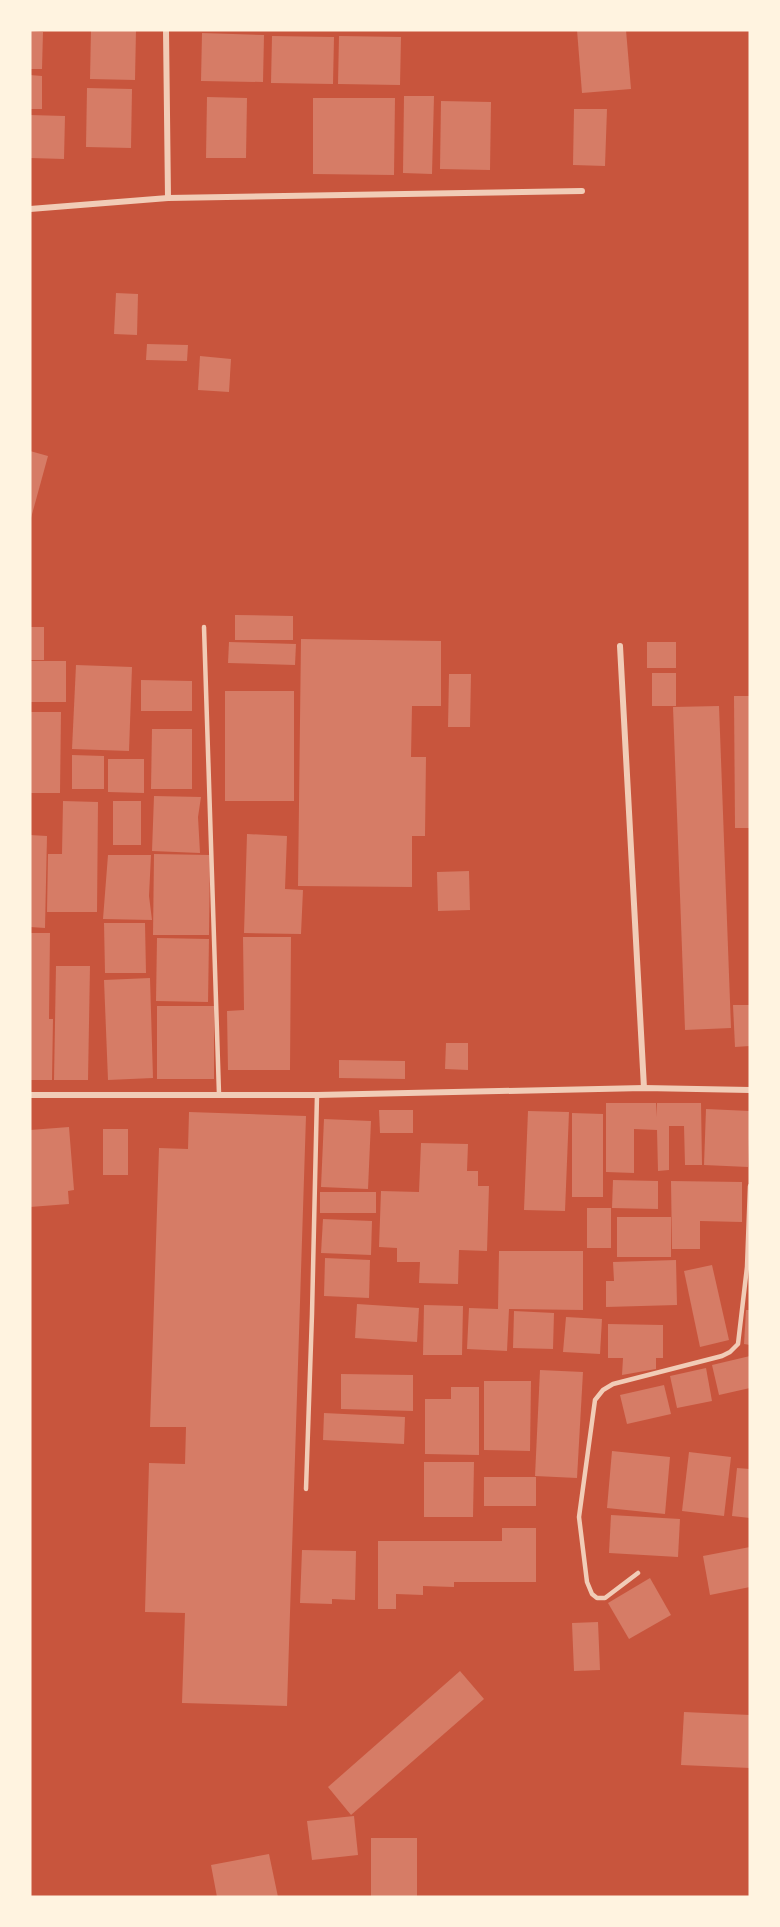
<svg xmlns="http://www.w3.org/2000/svg" width="780" height="1927" font-family="'Asap Condensed',sans-serif">
<style>
.building{fill:#d67c66}
.lines{fill:none;stroke-linecap:round;stroke-linejoin:round}
.service{stroke:#f1ccb7;stroke-width:4.5}
.minor{stroke:#f1ccb7;stroke-width:6}
</style>
<rect width="100%" height="100%" fill="#c8553d"/>
<g class="building">
<polygon points="91,30 136,30 135,80 90,79"/>
<polygon points="577,30 626,30 631,89 582,93"/>
<polygon points="30,31 43,32 42,69 30,69"/>
<polygon points="202,33 264,35 263,82 201,81"/>
<polygon points="272,36 334,37 333,84 271,83"/>
<polygon points="339,36 401,37 400,85 338,84"/>
<polygon points="30,75 42,76 42,109 30,109"/>
<polygon points="87,88 132,89 131,148 86,147"/>
<polygon points="404,96 434,96 432,174 403,173"/>
<polygon points="207,97 247,98 246,158 206,158"/>
<polygon points="313,98 395,98 394,175 313,174"/>
<polygon points="441,101 491,102 490,170 440,169"/>
<polygon points="574,109 607,109 605,166 573,165"/>
<polygon points="30,115 65,116 64,159 30,158"/>
<polygon points="116,293 138,294 137,335 114,334"/>
<polygon points="147,344 188,345 187,361 146,360"/>
<polygon points="200,356 231,359 229,392 198,390"/>
<polygon points="30,451 48,456 31,518 30,518"/>
<polygon points="235,615 293,616 293,640 235,640"/>
<rect x="30" y="627" width="14" height="33"/>
<polygon points="301,639 441,641 441,706 412,706 411,757 426,757 425,836 412,836 412,887 298,886"/>
<polygon points="229,642 296,644 295,665 228,663"/>
<rect x="647" y="642" width="29" height="26"/>
<rect x="30" y="661" width="36" height="41"/>
<polygon points="76,665 132,667 129,751 72,749"/>
<rect x="652" y="673" width="24" height="33"/>
<polygon points="449,674 471,674 470,727 448,727"/>
<polygon points="141,680 192,681 192,711 141,711"/>
<rect x="225" y="691" width="69" height="110"/>
<polygon points="734,696 750,696 750,828 735,828"/>
<polygon points="719,706 731,1028 685,1030 673,707"/>
<polygon points="30,712 61,712 60,793 30,793"/>
<polygon points="152,729 192,729 192,789 151,789"/>
<polygon points="72,755 104,756 104,789 72,789"/>
<polygon points="108,759 144,759 144,793 108,792"/>
<polygon points="154,796 201,797 198,817 200,853 152,851"/>
<polygon points="63,801 98,802 97,912 47,912 48,854 62,854"/>
<rect x="113" y="801" width="28" height="44"/>
<polygon points="247,834 287,836 285,889 303,890 301,934 244,933"/>
<polygon points="30,835 47,836 45,928 30,927"/>
<polygon points="154,854 210,855 209,935 153,935"/>
<polygon points="108,855 151,855 149,896 152,920 103,919"/>
<polygon points="469,871 470,910 438,911 437,872"/>
<polygon points="104,923 145,923 146,973 105,973"/>
<polygon points="30,933 50,933 49,1019 53,1019 52,1080 30,1080"/>
<polygon points="243,937 291,937 290,1070 228,1070 227,1011 244,1010"/>
<polygon points="157,938 209,939 208,1002 156,1001"/>
<polygon points="56,966 90,966 88,1080 54,1080"/>
<polygon points="150,978 153,1078 108,1080 104,980"/>
<polygon points="733,1005 750,1005 750,1046 735,1047"/>
<rect x="157" y="1006" width="57" height="73"/>
<polygon points="446,1043 468,1043 468,1070 445,1069"/>
<polygon points="339,1060 405,1061 405,1079 339,1078"/>
<polygon points="606,1103 656,1103 656,1117 657,1103 701,1103 702,1165 685,1165 684,1126 669,1126 669,1170 658,1171 657,1130 634,1129 634,1173 606,1172"/>
<polygon points="706,1109 750,1111 748,1167 704,1165"/>
<polygon points="379,1110 413,1110 413,1133 380,1133"/>
<polygon points="528,1111 569,1112 565,1211 524,1210"/>
<polygon points="189,1112 306,1116 287,1706 182,1703 185,1613 145,1612 149,1463 185,1464 186,1427 150,1427 159,1148 188,1149"/>
<polygon points="572,1113 603,1114 603,1197 572,1197"/>
<polygon points="324,1119 371,1121 368,1189 321,1187"/>
<polygon points="69,1127 74,1190 68,1191 69,1204 30,1207 30,1130"/>
<rect x="103" y="1129" width="25" height="46"/>
<polygon points="421,1143 468,1144 467,1171 478,1171 478,1186 489,1186 487,1251 459,1250 458,1284 419,1283 420,1262 397,1262 397,1248 379,1247 381,1191 419,1192"/>
<polygon points="613,1180 658,1181 658,1209 612,1208"/>
<polygon points="671,1181 742,1182 742,1222 700,1221 700,1249 672,1249"/>
<rect x="320" y="1192" width="56" height="21"/>
<rect x="587" y="1208" width="24" height="40"/>
<rect x="617" y="1217" width="54" height="40"/>
<polygon points="323,1219 372,1221 371,1255 321,1253"/>
<polygon points="499,1251 583,1251 583,1310 509,1309 507,1351 467,1349 469,1308 498,1309"/>
<polygon points="325,1258 370,1260 369,1298 324,1296"/>
<polygon points="676,1260 677,1305 606,1307 606,1281 614,1281 613,1262"/>
<polygon points="712,1265 729,1340 700,1347 684,1271"/>
<polygon points="357,1304 419,1308 417,1342 355,1338"/>
<polygon points="424,1305 463,1306 462,1355 423,1355"/>
<polygon points="746,1310 750,1310 750,1345 744,1344"/>
<polygon points="514,1311 554,1313 553,1349 513,1348"/>
<polygon points="566,1317 602,1319 600,1354 563,1352"/>
<polygon points="608,1324 663,1325 663,1358 656,1358 656,1369 622,1375 623,1358 608,1358"/>
<polygon points="750,1356 750,1388 719,1395 712,1365"/>
<polygon points="706,1368 712,1401 677,1408 670,1376"/>
<polygon points="540,1370 583,1372 577,1478 535,1476"/>
<polygon points="341,1374 413,1375 413,1411 341,1409"/>
<polygon points="484,1381 531,1381 530,1451 484,1450"/>
<polygon points="664,1385 671,1414 627,1424 620,1395"/>
<polygon points="451,1387 479,1387 479,1455 425,1454 425,1399 451,1399"/>
<polygon points="324,1413 405,1417 404,1444 323,1440"/>
<polygon points="612,1451 670,1457 665,1514 607,1508"/>
<polygon points="689,1452 731,1457 724,1516 682,1511"/>
<polygon points="424,1462 474,1462 473,1517 424,1517"/>
<polygon points="737,1468 750,1469 750,1518 732,1516"/>
<rect x="484" y="1477" width="52" height="29"/>
<polygon points="611,1515 680,1519 678,1557 609,1553"/>
<polygon points="502,1528 536,1528 536,1582 454,1582 454,1587 423,1586 423,1595 396,1594 396,1609 378,1609 378,1541 502,1541"/>
<polygon points="750,1547 750,1587 710,1595 703,1556"/>
<polygon points="302,1550 356,1551 355,1600 332,1599 332,1604 300,1603"/>
<polygon points="650,1578 671,1615 629,1639 608,1603"/>
<polygon points="598,1622 600,1670 574,1671 572,1623"/>
<polygon points="460,1671 484,1699 351,1815 328,1787"/>
<polygon points="684,1712 750,1715 750,1768 681,1765"/>
<polygon points="354,1816 358,1855 312,1860 307,1821"/>
<rect x="371" y="1838" width="46" height="59"/>
<polygon points="269,1854 278,1897 217,1897 211,1865"/>
</g>
<g class="lines">
<g class="service">
<polyline points="204,627 219,1094"/>
<polyline points="306,1489 312,1314 317,1095"/>
<polyline points="638,1573 605,1598 597,1598 592,1594 587,1582 579,1517 595,1400 603,1390 613,1384 722,1356 730,1352 738,1344 747,1267 750,1186"/>
</g>
<g class="minor">
<polyline points="166,30 168,198"/>
<polyline points="30,209 168,198 582,191"/>
<polyline points="620,646 644,1088"/>
<polyline points="30,1095 317,1095 644,1088 750,1090"/>
</g>
</g>
<rect width="780" height="1927" fill="none" stroke="#fff3e0" stroke-width="63"/>
</svg>
